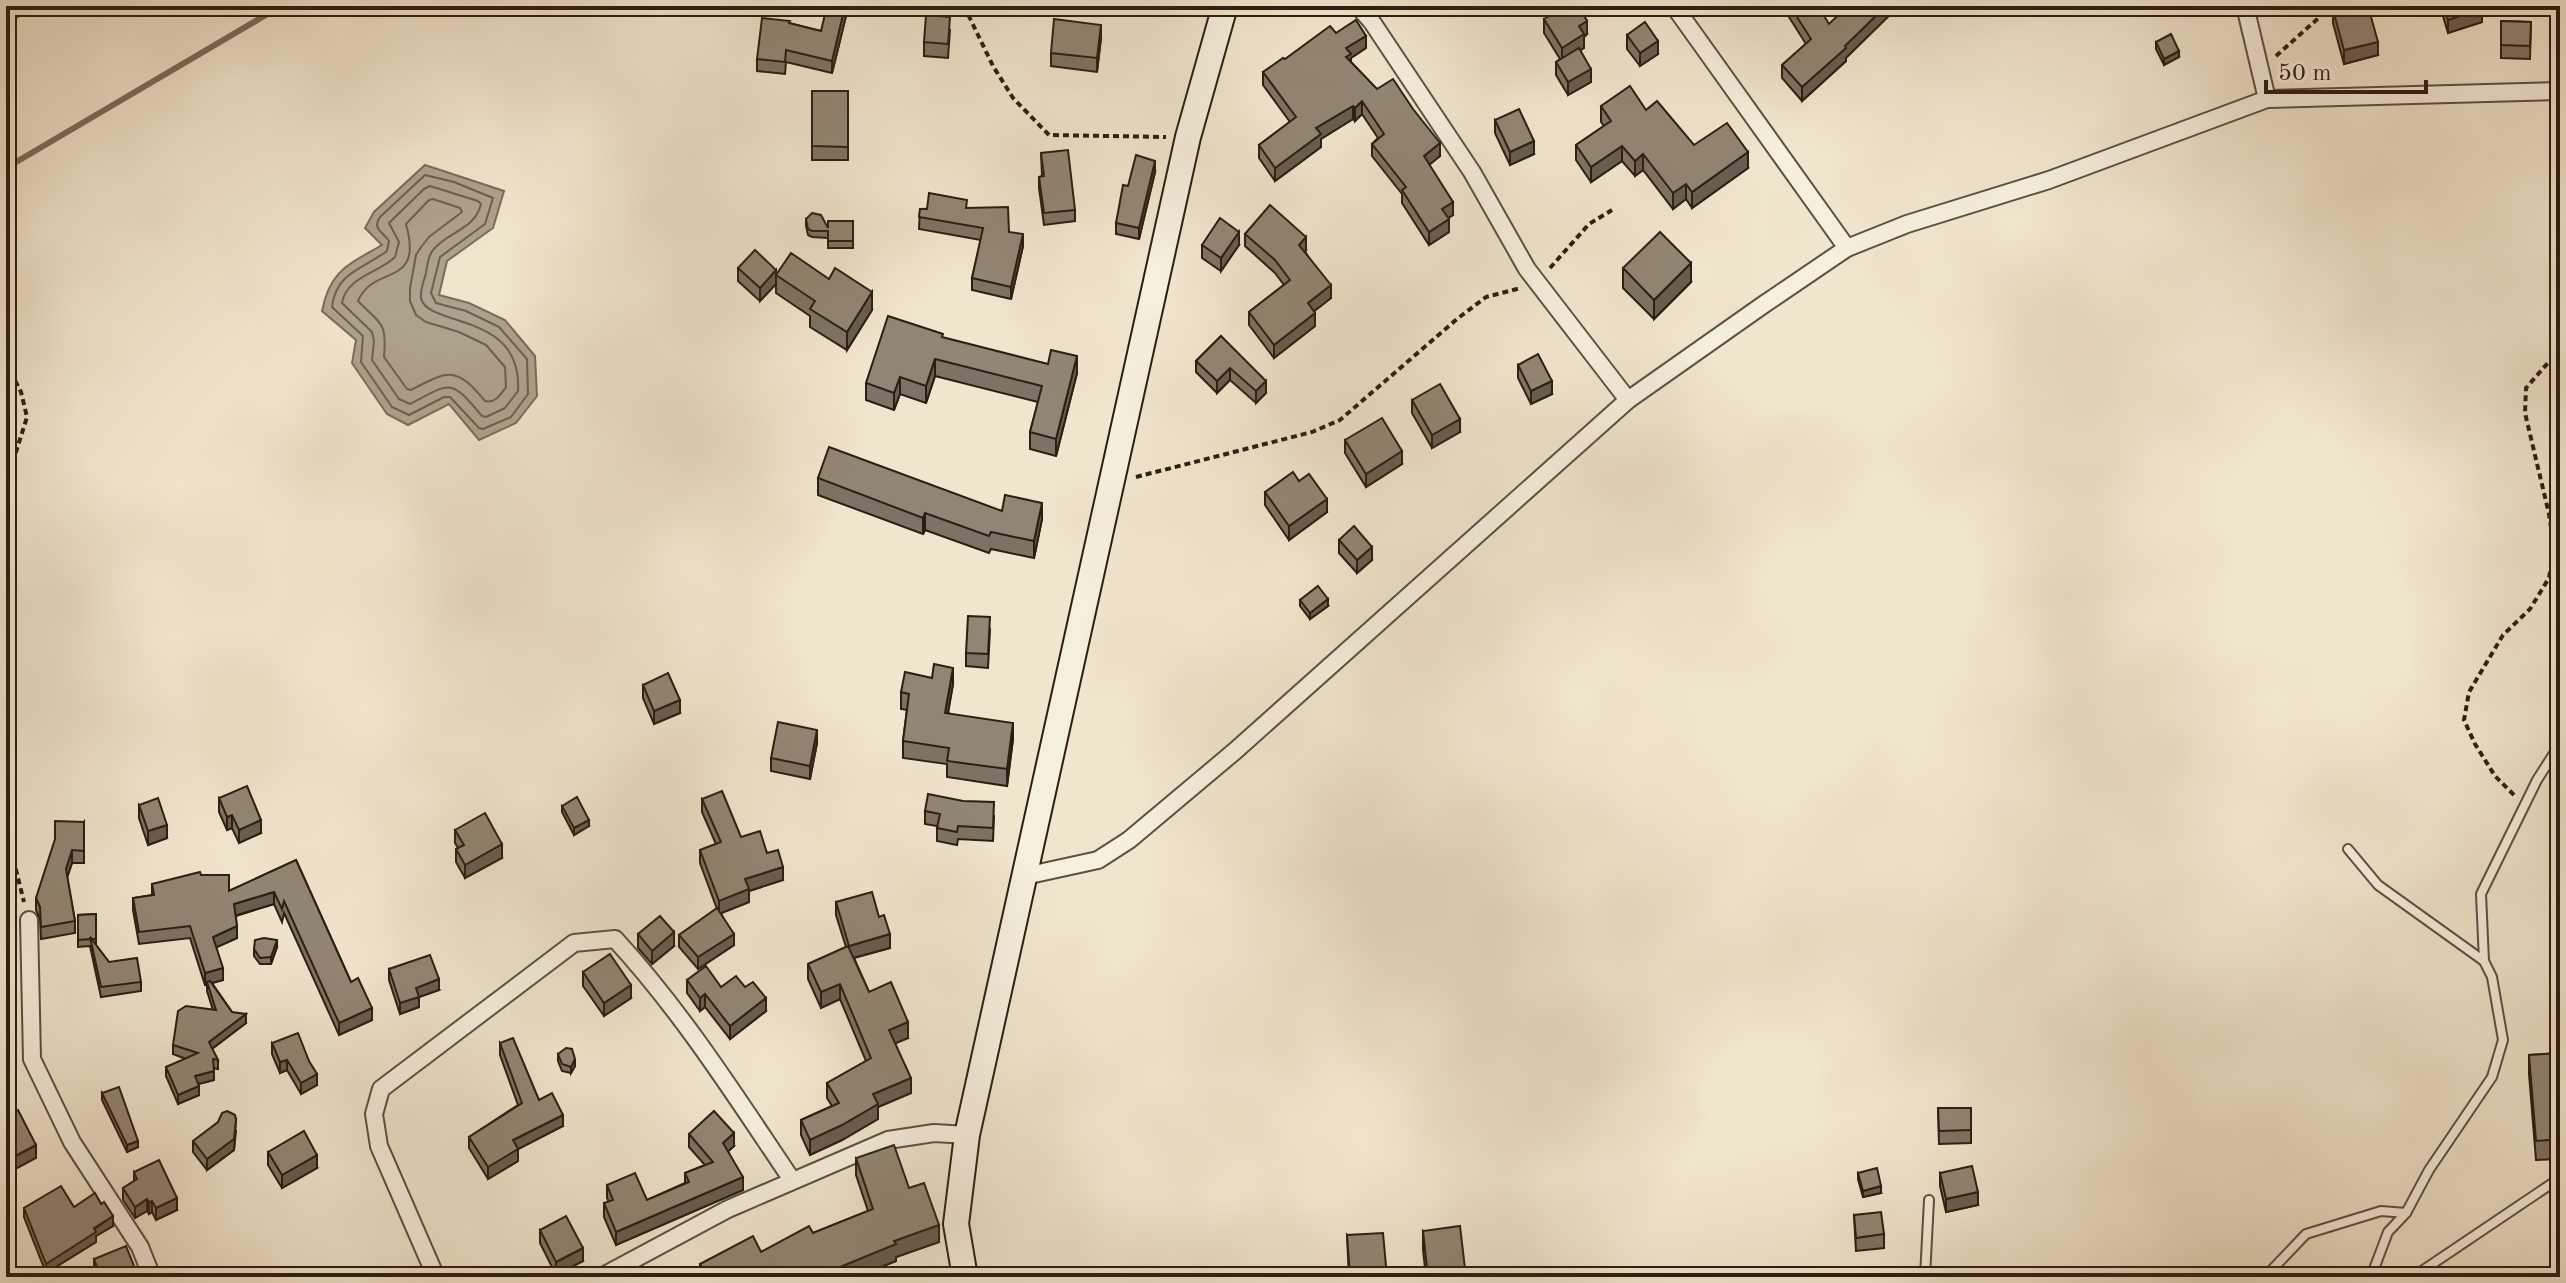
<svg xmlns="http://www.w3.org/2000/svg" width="2566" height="1283" font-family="'Old Standard TT',serif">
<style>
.water{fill:#ada28e;stroke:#796d5d;stroke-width:2}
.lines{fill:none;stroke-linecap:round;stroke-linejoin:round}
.shore{stroke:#6c6050;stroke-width:2}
.stream{stroke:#796d5d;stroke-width:6}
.service-casing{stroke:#5c5042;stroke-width:12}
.minor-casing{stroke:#5c5042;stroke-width:20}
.secondary-casing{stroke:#2b1e13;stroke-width:28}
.path{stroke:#2b1e13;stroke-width:4;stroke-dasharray:6 4;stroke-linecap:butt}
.service{stroke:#f5efde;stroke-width:8}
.minor{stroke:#f5efde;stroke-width:16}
.secondary{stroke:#f5efde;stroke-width:24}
.wall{fill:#7d7364;stroke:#2b1e13;stroke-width:2}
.shaded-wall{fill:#665e51;stroke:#2b1e13;stroke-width:2}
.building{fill:#918674;stroke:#2b1e13;stroke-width:2}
</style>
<rect width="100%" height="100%" fill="#f0e6cd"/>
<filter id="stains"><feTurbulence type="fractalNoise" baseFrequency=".0025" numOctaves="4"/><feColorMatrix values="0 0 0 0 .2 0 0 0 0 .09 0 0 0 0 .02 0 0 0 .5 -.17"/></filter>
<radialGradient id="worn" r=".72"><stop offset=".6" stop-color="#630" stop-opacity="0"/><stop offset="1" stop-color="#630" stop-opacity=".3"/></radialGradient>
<path class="water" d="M425,165L504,191L493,228L447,261L439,295L469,303L505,320L535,356L537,396L516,423L479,440L449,404L408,425L387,414L352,363L356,340L322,311C330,270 348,265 382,245L365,228L374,212Z"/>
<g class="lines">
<g class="shore">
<path d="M425,175L454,182L493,198L485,224L440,257L431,293L436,303L466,311L499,327L527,359L528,394L511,417L483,429L479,428L450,397H444L409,415L392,407L361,362L363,336L332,307C336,272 363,269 387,251L389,241C382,231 372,229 380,217Z"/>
<path d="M430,186L478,201L481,204C475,230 448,231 433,250C428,256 427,266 426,273C424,281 420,290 421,298C427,328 523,311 518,391L505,408L486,417L482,416C450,378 452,382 410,404L399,399L372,360L374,341L372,332L342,303C346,277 379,273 395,257L399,242L389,223L424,189Z"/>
<path d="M433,199L460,208L462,212L429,237L421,247L416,255L410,288V301L416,315L426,322L459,332L486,345L505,367L506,387C501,394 495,404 485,401C456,366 449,370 411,390L407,389L384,357C387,321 381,325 358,301C374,263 424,289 406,224L429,200Z"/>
</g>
<polyline class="stream" points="6,168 281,6"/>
<g class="service-casing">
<g id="service">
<polyline points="2348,849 2378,885 2484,961 2492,977 2503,1040 2492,1077 2429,1170 2406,1213 2388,1232 2371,1277"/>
<polyline points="2484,961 2481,894 2537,780 2560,744"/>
<polyline points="1925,1277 1929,1200"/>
<polyline points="2265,1277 2306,1234 2381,1211 2406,1213"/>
<polyline points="2413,1277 2560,1178"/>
<polyline points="2447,1277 2458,1277"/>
</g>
</g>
<g class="minor-casing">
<g id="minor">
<polyline points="1358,6 1372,22 1472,172 1527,269 1628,400"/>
<polyline points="1674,6 1847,248"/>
<polyline points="2245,6 2267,99"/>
<polyline points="1025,876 1098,860 1129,840 1235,751 1628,400 1763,305 1847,248 1907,224 2049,180 2267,99 2560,91"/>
<polyline points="29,920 32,1059 72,1142 140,1247 152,1277"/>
<path d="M436,1277L379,1146L374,1114L381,1089L574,943L615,939C683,1013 736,1097 792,1180"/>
<polyline points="601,1277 728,1209 888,1140 934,1133 967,1135"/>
</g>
</g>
<g class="secondary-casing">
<polyline id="secondary" points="965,1277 956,1224 967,1135 1188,137 1225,6"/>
</g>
<g class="path">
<polyline points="964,6 993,66 1013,98 1049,135 1166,137"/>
<polyline points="6,24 31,6"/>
<polyline points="2276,56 2332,6"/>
<polyline points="6,89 14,108 6,153"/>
<polyline points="1550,268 1589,224 1612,210"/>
<polyline points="6,363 21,392 27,417 6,484"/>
<polyline points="1136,477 1312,432 1340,420 1457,319 1486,297 1521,288"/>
<polyline points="2514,795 2495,776 2475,744 2464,720 2469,692 2503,635 2530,609 2549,578 2554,548 2549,514 2525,413 2526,388 2560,349"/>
<polyline points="6,830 24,902"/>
</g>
<use href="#service" class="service"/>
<use href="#minor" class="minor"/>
<use href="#secondary" class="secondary"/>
</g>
<g class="wall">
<polygon points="847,6 847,12 832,73 786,62 785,74 757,71 757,59 789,23 821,31"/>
<polygon points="1782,6 1818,6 1846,58 1846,61 1802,101 1782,78 1782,65 1806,44"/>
<polygon points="2440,6 2481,6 2482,22 2448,33"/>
<polygon points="2554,6 2560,6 2560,14 2555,12"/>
<polygon points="2333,10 2378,55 2344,64 2333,23"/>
<polygon points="1544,19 1587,34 1584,37 1584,48 1580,50 1591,82 1568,95 1556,75 1556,62 1560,59 1544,33"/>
<polygon points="2501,21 2531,22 2530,59 2501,58"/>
<polygon points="950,30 948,58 924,56 924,42"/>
<polygon points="1627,35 1658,54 1640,66 1627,49"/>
<polygon points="1101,38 1097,72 1051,66 1051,53"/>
<polygon points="2156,42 2179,57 2164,65 2156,49"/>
<polygon points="1366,48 1351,58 1351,62 1440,156 1429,165 1453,215 1448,218 1449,232 1429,245 1402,203 1402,194 1372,156 1372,144 1378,138 1362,114 1355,121 1353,119 1321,139 1321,147 1275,181 1259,158 1259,145 1290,122 1263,85 1263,72 1285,59"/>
<rect x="812" y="91" width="36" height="69"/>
<polygon points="1601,106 1646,110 1694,145 1748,168 1692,208 1686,199 1673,209 1643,170 1635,176 1622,161 1591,182 1576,160 1576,145 1604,126 1601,122"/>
<polygon points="1495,120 1534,154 1510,165 1495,133"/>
<polygon points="1041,153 1075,210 1075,221 1044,225 1039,188 1039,177 1042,176"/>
<polygon points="1155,172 1139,239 1116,234 1116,223 1128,186"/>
<polygon points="967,208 1009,232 1023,246 1011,299 972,290 972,278 981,240 919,229 920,209"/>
<polygon points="806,219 828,228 853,221 853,248 828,248 828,238 812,237 808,235 806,226"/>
<polygon points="1245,234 1306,250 1305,251 1331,298 1314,311 1315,326 1274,358 1249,325 1249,312 1284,285 1275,273 1245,246"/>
<polygon points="1202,245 1239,245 1221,271 1202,258"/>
<polygon points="738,268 776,274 872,310 847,350 810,327 810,316 776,293 776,284 760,301 738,281"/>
<polygon points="1623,268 1691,282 1654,319 1623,288"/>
<polygon points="1221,336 1266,393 1256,403 1230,380 1217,393 1196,372 1196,361"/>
<polygon points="943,338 1077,373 1056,456 1030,449 1030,432 1038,402 935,376 926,403 900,394 894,410 866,400 866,383"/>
<polygon points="1518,365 1552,394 1531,404 1518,378"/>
<polygon points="1412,400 1460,432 1432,448 1412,413"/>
<polygon points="1345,440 1402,464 1366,487 1345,453"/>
<polygon points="818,478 1002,511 1042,519 1034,558 991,549 989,553 925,530 923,534 818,495"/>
<polygon points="1299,481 1327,512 1289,540 1265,505 1265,492"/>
<polygon points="1339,540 1372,560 1357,573 1339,553"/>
<polygon points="1300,600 1328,606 1310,619 1300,606"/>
<polygon points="990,630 988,668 966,666 966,653"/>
<polygon points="953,684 948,713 1013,739 1007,786 947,777 947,764 903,758 903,741 907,710 901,709 901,692"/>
<polygon points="643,685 680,713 654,724 643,698"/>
<polygon points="817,743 810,779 771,771 771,758"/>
<polygon points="219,798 261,833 239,843 232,828 227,830 219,812"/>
<polygon points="702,799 741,837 767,853 783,880 749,891 749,902 721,913 734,945 698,969 679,947 679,935 717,909 700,863 700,850 716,844 702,812"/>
<polygon points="139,805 167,838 148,845 139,818"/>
<polygon points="562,806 589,826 574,835 562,812"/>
<polygon points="925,811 994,816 993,841 958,839 957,845 937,841 937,826 925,824"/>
<polygon points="84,822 84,863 72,863 67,877 75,921 75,933 41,939 40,919 36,910 36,898"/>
<polygon points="455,830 502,858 465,878 456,862 456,849 458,848 455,843"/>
<polygon points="296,860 351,982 372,1020 339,1035 284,913 282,922 274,904 236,916 237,938 216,947 223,980 212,983 232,1012 246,1023 212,1049 218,1060 218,1069 213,1068 214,1080 198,1084 199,1095 178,1104 166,1076 166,1067 186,1059 173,1054 173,1045 213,1010 207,991 207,985 205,985 190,938 139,944 133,910 133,898 152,895 152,884 201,875 229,891"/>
<polygon points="836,902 879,917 890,948 854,958 869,992 908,1038 895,1043 911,1093 878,1107 878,1119 842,1140 810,1155 801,1135 801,1120 832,1106 827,1098 827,1083 866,1061 840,999 821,1008 808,979 808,964 846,947 836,915"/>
<polygon points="96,914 96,945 109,962 141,982 141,991 101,997 90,946 78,947 78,915"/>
<polygon points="638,934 674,946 652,964 638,948"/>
<polygon points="277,947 271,964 260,964 254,956 254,949"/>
<polygon points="389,969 439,990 419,997 419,1007 400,1014 389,980"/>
<polygon points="583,972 631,998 604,1016 583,986"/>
<polygon points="687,980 721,987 766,1011 730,1039 705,1007 700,1011 687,993"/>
<polygon points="272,1043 317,1085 301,1094 287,1070 280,1073 272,1054"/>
<polygon points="500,1043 539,1100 563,1126 518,1149 518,1161 488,1179 469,1148 469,1137 518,1105 500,1055"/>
<polygon points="2560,1053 2560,1159 2536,1160 2529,1074 2529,1055"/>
<polygon points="558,1054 575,1066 571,1073 562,1071 558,1061"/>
<polygon points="102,1093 138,1147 127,1152 102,1100"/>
<polygon points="1938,1108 1971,1108 1971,1143 1939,1144"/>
<polygon points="236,1131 234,1150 207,1170 193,1152 193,1141"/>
<polygon points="689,1134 734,1146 728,1151 743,1190 616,1245 604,1217 604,1203 609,1202 607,1198 607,1185 647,1200 685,1183 685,1173 705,1165 689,1147"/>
<polygon points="268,1152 317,1168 282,1188 268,1165"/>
<polygon points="856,1158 909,1188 939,1242 896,1257 896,1261 855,1277 700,1277 700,1264 761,1252 813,1233 868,1211 856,1175"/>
<polygon points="134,1172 177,1210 156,1220 152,1212 149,1214 147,1211 135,1218 123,1200 123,1188 134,1181"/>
<polygon points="1858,1173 1881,1193 1863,1197 1858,1179"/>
<polygon points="1940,1173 1978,1205 1946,1212 1940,1186"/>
<polygon points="74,1207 113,1226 96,1236 96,1242 46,1273 24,1217 24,1208"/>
<polygon points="1854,1215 1884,1234 1884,1248 1856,1251"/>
<polygon points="540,1230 583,1261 556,1275 540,1243"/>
<polygon points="1423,1231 1466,1277 1426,1277 1423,1250"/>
<polygon points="1347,1235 1387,1277 1349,1277"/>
<polygon points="94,1259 136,1277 95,1277 94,1272"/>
</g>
<g class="shaded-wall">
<polygon points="845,6 847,6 847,12 832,73 832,61"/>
<polygon points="1886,6 1899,6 1846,58 1846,61 1802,101 1802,87"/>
<polygon points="2482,8 2482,22 2448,33 2448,20"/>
<polygon points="1587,21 1587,34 1584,37 1584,48 1562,61 1562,48 1579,26"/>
<polygon points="1101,25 1101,38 1097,72 1097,58"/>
<polygon points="1366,36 1366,48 1351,58 1351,67 1346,70 1346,48"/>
<polygon points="1658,41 1658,54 1640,66 1640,53"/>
<polygon points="2378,42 2378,55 2344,64 2344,50"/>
<polygon points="2179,51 2179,57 2164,65 2164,59"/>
<polygon points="1591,69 1591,82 1568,95 1568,82"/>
<polygon points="1362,101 1362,114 1355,121 1355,108"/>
<polygon points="1353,106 1353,119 1321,139 1321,147 1275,181 1275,168 1316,128"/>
<polygon points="1534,141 1534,154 1510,165 1510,152"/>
<polygon points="1440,143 1440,156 1424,169 1424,156"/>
<polygon points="1622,146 1622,161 1591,182 1591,167"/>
<polygon points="1748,152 1748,168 1692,208 1692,192"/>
<polygon points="1643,154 1643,170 1635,176 1635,161"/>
<polygon points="1155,161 1155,172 1139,239 1139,228"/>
<polygon points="1686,184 1686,199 1673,209 1673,193"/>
<polygon points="1453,202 1453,215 1442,222 1442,209"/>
<polygon points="1449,219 1449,232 1429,245 1429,232"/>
<polygon points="1239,232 1239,245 1221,271 1221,258"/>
<polygon points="1023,234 1023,246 1011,299 1011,287"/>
<polygon points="1306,237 1306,250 1299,258 1299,245"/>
<polygon points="1691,263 1691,282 1654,319 1654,300"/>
<polygon points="776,270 776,284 760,301 760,288"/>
<polygon points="1331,285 1331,298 1308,316 1308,303"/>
<polygon points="872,292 872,310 847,350 847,332"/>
<polygon points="1315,313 1315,326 1274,358 1274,345"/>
<polygon points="1077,356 1077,373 1056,456 1056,439"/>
<polygon points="935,359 935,376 926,403 926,386"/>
<polygon points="1230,368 1230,380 1217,393 1217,381"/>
<polygon points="900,377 900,394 894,410 894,393"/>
<polygon points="1266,381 1266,393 1256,403 1256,391"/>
<polygon points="1552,381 1552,394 1531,404 1531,391"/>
<polygon points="1460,419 1460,432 1432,448 1432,435"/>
<polygon points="1402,451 1402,464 1366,487 1366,474"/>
<polygon points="1327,499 1327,512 1289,540 1289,526"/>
<polygon points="1042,503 1042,519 1034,558 1034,541"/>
<polygon points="925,513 925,530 923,534 923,518"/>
<polygon points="1372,547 1372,560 1357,573 1357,560"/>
<polygon points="1328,599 1328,606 1310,619 1310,613"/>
<polygon points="953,668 953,684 945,729 945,713"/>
<polygon points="680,700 680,713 654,724 654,711"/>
<polygon points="1013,723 1013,739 1007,786 1007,769"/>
<polygon points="817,730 817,743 810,779 810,766"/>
<polygon points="232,815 232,828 227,830 227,817"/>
<polygon points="261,820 261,833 239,843 239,830"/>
<polygon points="589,820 589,826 574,835 574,828"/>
<polygon points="167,825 167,838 148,845 148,831"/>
<polygon points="502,844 502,858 465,878 465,865"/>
<polygon points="72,850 72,863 66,881 66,869"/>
<polygon points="783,867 783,880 749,891 749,902 719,914 719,901 745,879"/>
<polygon points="274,892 274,904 234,916 234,904"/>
<polygon points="237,926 237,938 213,949 213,937"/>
<polygon points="674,932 674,946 652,964 652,951"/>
<polygon points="734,934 734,945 698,969 698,957"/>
<polygon points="890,934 890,948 849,959 849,946"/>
<polygon points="277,940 277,947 271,964 271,957"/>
<polygon points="223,968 223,980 205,985 205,973"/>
<polygon points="439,979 439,990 419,997 419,1007 400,1014 400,1003 416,988"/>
<polygon points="840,984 840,999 821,1008 821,992"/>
<polygon points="631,985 631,998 604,1016 604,1003"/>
<polygon points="705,994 705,1007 700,1011 700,998"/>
<polygon points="766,998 766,1011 730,1039 730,1026"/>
<polygon points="372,1008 372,1020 339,1035 339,1023"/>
<polygon points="246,1014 246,1023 209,1051 209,1042"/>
<polygon points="908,1022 908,1038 889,1046 889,1030"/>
<polygon points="575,1059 575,1066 571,1073 571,1067"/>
<polygon points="287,1060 287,1070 280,1073 280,1062"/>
<polygon points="214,1071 214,1080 195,1085 195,1076"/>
<polygon points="317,1074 317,1085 301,1094 301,1083"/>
<polygon points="911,1078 911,1093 878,1107 878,1119 842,1140 810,1155 810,1140 873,1094"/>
<polygon points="199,1086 199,1095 178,1104 178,1095"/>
<polygon points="563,1115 563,1126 518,1149 518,1161 488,1179 488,1167 513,1140"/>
<polygon points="236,1120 234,1150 207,1170 207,1159"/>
<polygon points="734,1133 734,1146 723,1156 723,1143"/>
<polygon points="138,1141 138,1147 127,1152 127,1145"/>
<polygon points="36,1145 36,1158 6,1174 6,1161"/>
<polygon points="317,1155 317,1168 282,1188 282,1175"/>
<polygon points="743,1177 743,1190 616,1245 616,1232"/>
<polygon points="1881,1186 1881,1193 1863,1197 1863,1191"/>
<polygon points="1978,1192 1978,1205 1946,1212 1946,1199"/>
<polygon points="177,1198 177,1210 156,1220 156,1208"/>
<polygon points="147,1199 147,1211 135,1218 135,1207"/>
<polygon points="152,1201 152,1212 149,1214 149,1202"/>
<polygon points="113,1216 113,1226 96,1236 96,1242 46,1273 46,1264"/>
<polygon points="939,1225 939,1242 896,1257 896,1261 855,1277 840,1277 840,1267 894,1241"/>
<polygon points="583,1248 583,1261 556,1275 556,1262"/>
<polygon points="136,1271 136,1277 127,1277 127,1275"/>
</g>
<g class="building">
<polygon points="827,6 845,6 832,61 786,50 785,62 757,59 762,18 790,21 789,23 821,31"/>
<polygon points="1567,6 1579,6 1587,21 1579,26 1584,34 1562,48 1544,19"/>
<polygon points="1790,6 1818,6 1829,24 1848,6 1886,6 1845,46 1846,48 1802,87 1782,65 1811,39"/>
<polygon points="2348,6 2368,6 2378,42 2344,50 2333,10"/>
<polygon points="2444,6 2481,6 2482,8 2448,20"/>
<polygon points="926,15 950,17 948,44 924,42"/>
<polygon points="1054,19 1101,25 1097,58 1051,53"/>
<polygon points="1356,20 1366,36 1346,48 1351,54 1346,57 1377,89 1393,79 1413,109 1440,143 1424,156 1453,202 1442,209 1449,219 1429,232 1402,190 1406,187 1372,144 1384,134 1362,101 1355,108 1353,106 1316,128 1321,134 1275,168 1259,145 1296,117 1263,72 1283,58 1285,59 1330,26 1336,33"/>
<polygon points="2501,21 2531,22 2530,46 2501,45"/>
<polygon points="1645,22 1658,41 1640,53 1627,35"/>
<polygon points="2171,34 2179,51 2164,59 2156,42"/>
<polygon points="1579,48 1591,69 1568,82 1556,62"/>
<polygon points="1630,86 1646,110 1657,101 1694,145 1727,123 1748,152 1692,192 1686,184 1673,193 1643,154 1635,161 1622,146 1591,167 1576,145 1611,121 1601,106"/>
<polygon points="812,91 848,91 848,147 812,146"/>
<polygon points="1519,109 1534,141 1510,152 1495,120"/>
<polygon points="1068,150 1075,210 1044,213 1039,177 1044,176 1041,153"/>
<polygon points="1136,155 1155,161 1139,228 1116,223 1123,185 1128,186"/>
<polygon points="929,193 967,200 966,208 1008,207 1009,232 1023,234 1011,287 972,278 983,228 919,217 920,209 927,209"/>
<polygon points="1270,205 1306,237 1299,245 1331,285 1308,303 1315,313 1274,345 1249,312 1290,280 1275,260 1245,234"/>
<polygon points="812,213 821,215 828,228 828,221 853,221 853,241 828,241 828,231 812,231 808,229 806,219"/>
<polygon points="1220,218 1239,232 1221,258 1202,245"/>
<polygon points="1660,232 1691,263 1654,300 1623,268"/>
<polygon points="755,250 776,270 760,288 738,268"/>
<polygon points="791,253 829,279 835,268 872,292 847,332 810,309 815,301 776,275"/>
<polygon points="888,316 943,334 942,337 1048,364 1051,350 1077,356 1056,439 1030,432 1042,386 935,359 926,386 900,377 894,393 866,383"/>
<polygon points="1221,336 1266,381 1256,391 1230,368 1217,381 1196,361"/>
<polygon points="1538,354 1552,381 1531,391 1518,365"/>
<polygon points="1440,384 1460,419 1432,435 1412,400"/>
<polygon points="1382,418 1402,451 1366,474 1345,440"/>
<polygon points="829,447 1002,511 1005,495 1042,503 1034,541 991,532 989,536 925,513 923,518 818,478"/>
<polygon points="1293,472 1299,481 1309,474 1327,499 1289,526 1265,492"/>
<polygon points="1354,526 1372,547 1357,560 1339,540"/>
<polygon points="1318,586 1328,599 1310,613 1300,600"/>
<polygon points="968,616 990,617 988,654 966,653"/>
<polygon points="934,664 953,668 945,713 1013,723 1007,769 947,761 949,748 903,741 909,694 901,692 905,672 932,678"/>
<polygon points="668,673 680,700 654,711 643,685"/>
<polygon points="778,722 817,730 810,766 771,758"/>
<polygon points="247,786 261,820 239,830 232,815 227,817 219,798"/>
<polygon points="722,791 741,837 760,831 767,853 778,850 783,867 745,879 749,889 719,901 700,850 721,842 702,799"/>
<polygon points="928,794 963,801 994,802 993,828 958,826 957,832 937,828 940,814 925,811"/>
<polygon points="577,797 589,820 574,828 562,806"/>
<polygon points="158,798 167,825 148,831 139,805"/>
<polygon points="485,813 502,844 465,865 456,849 464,845 455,830"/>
<polygon points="55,821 84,822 84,851 72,850 66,869 75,921 41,927 40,907 36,898 55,839"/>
<polygon points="296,860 351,982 358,978 372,1008 339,1023 284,901 282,909 274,892 234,904 237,926 213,937 223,968 205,973 190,926 139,932 133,898 154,895 152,884 200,872 201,875 229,875 229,891"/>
<polygon points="872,892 879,917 884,915 890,934 849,946 836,902"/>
<polygon points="717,908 734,934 698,957 679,935"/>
<polygon points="96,914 96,939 92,939 90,937 91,939 78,940 78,915"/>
<polygon points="660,916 674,932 652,951 638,934"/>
<polygon points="90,937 109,962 137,958 141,982 101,987"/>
<polygon points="264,938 277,940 271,957 260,958 254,949 255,940"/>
<polygon points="848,946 869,992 891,982 908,1022 889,1030 911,1078 873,1094 878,1104 842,1125 810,1140 801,1120 839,1103 827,1083 871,1058 840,984 821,992 808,964"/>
<polygon points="610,954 631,985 604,1003 583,972"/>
<polygon points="430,955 439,979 416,988 419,997 400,1003 389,969"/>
<polygon points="706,966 721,987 736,976 745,987 753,982 766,998 730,1026 705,994 700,998 687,980"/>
<polygon points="210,981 232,1012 246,1014 209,1042 218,1060 213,1059 214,1071 195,1076 199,1086 178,1095 166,1067 198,1053 173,1045 178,1011 186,1006 216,1010 207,982"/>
<polygon points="298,1033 309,1061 317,1074 301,1083 287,1060 280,1062 272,1043"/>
<polygon points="513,1038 539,1100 552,1093 563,1115 513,1140 518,1149 488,1167 469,1137 522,1103 500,1043"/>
<polygon points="566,1048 572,1049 575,1059 571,1067 562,1064 558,1054"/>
<polygon points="2560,1053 2560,1139 2536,1141 2529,1055"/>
<polygon points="119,1087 138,1141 127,1145 102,1093"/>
<polygon points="1938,1108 1971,1108 1971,1130 1939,1131"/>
<polygon points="18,1110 36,1145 6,1161 6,1116"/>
<polygon points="227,1111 235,1115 236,1120 234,1139 207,1159 193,1141 218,1122 222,1113"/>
<polygon points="714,1111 734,1133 723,1143 743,1177 616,1232 604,1203 613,1200 607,1185 635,1173 647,1200 689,1182 685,1173 713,1162 689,1134"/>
<polygon points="304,1131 317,1155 282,1175 268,1152"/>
<polygon points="894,1145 909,1188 924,1183 939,1225 894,1241 896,1244 840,1267 844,1277 785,1277 784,1275 780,1277 707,1277 700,1264 753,1236 761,1252 809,1226 813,1233 873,1209 856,1158"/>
<polygon points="159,1160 177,1198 156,1208 152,1201 149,1202 147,1199 135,1207 123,1188 137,1179 134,1172"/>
<polygon points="1972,1166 1978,1192 1946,1199 1940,1173"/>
<polygon points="1877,1168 1881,1186 1863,1191 1858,1173"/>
<polygon points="61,1186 74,1207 95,1193 101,1204 104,1202 113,1216 94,1228 96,1232 46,1264 24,1208"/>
<polygon points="1881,1212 1884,1234 1856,1238 1854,1215"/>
<polygon points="566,1216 583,1248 556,1262 540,1230"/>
<polygon points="1460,1226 1466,1277 1428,1277 1423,1231"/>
<polygon points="1383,1233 1387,1277 1350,1277 1347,1235"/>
<polygon points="126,1246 136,1271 127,1275 128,1277 101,1277 94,1259"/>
</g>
<rect width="2566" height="1283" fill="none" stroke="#f0e6cd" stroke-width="32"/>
<rect x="8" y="8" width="2550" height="1267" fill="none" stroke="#2b1e13" stroke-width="4"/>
<rect x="16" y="16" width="2534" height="1251" fill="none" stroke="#2b1e13" stroke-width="2"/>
<path d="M2266 80v12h160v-12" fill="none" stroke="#2b1e13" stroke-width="4"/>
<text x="2278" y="80" font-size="24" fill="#2b1e13" stroke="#f5efde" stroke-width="6" paint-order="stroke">50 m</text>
<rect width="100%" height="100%" filter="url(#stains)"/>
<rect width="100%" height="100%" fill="url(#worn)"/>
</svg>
